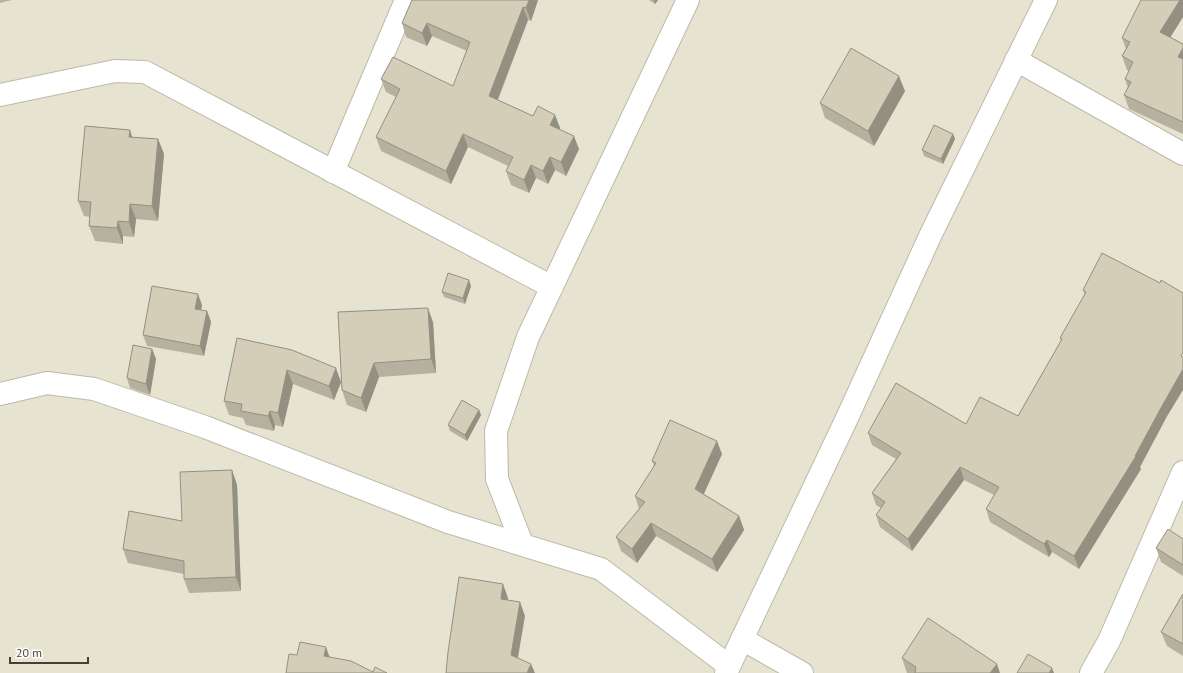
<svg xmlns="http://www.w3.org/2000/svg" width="1183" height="673" font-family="'PT Sans',sans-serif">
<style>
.residential{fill:#e6e3d1}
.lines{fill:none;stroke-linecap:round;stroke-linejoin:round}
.street-casing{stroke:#beb9a6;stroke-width:24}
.street{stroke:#fff;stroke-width:22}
.wall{fill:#b6b19e}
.shaded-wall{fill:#949081}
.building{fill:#d4ceb8;stroke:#949081}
</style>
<rect width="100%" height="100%" fill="#f2f0e3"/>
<rect class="residential" x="0" y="0" width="1183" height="673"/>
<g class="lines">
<g class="street-casing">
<g id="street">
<polyline points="1016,60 1183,154"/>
<polyline points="0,95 115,71 145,72 552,287"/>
<polyline points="333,172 406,0"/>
<polyline points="0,394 47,383 94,389 205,427 448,522 601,569 729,666"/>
<polyline points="522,544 497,479 496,431 528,337 688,0"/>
<polyline points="742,639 802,673"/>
<polyline points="726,673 847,418 931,234 1046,0"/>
<polyline points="1091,673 1109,641 1183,472"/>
</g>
</g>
<use href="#street" class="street"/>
</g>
<g class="wall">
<polygon points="0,0 12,0 0,3"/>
<polygon points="538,0 531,21 528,20 498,100 533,116 555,115 560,128 559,129 579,149 566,176 555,170 548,184 536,178 529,193 511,185 506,171 508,166 468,147 451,184 381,151 376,137 396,97 386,92 381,79 453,86 467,51 432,36 427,46 406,37 402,23"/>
<polygon points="649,0 658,0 655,4"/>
<polygon points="1183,17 1170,37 1183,44 1183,134 1129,109 1124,95 1128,88 1125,79 1129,71 1127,70 1122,56 1126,49 1122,38"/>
<polygon points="905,91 874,146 825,118 820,103"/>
<polygon points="953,134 955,139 943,164 924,156 922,150"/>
<polygon points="132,137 158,139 164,154 158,221 136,219 134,237 123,236 123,244 95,241 89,226 90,217 84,216 78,201"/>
<polygon points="1160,283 1166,418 1140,467 1141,469 1079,569 1052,552 1049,557 990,522 986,509 994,495 964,480 912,551 880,527 876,515 881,508 876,505 872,493 896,459 872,445 868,433 966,424 1018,416 1061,341 1060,338 1085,295 1083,290"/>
<polygon points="471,286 465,304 444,297 442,292"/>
<polygon points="202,305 201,310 207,311 211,322 204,356 147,346 143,335"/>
<polygon points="338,312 433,322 436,373 379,377 366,412 347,405 342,390"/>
<polygon points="237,338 341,382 334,400 293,384 283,427 275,425 274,431 246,425 243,418 229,415 224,401"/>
<polygon points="152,349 156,359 150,395 130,388 127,378"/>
<polygon points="479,410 481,415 467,441 450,431 448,425"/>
<polygon points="722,454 704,494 739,516 744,530 717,572 656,536 637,563 621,551 616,537 639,509 635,496 654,466 652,461"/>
<polygon points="232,470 237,485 241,591 189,593 184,579 184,574 128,563 123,549 182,521"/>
<polygon points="1183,539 1183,576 1161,562 1156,548"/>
<polygon points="1183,594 1183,656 1167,646 1161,632"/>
<polygon points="902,658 1000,673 907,673"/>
</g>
<g class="shaded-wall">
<polygon points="529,0 538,0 531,21 526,8"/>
<polygon points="654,0 658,0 655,4"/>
<polygon points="1180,0 1183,0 1183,17 1165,46 1160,32"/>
<polygon points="523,7 528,20 494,109 489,96"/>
<polygon points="427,23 432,36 427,46 422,33"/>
<polygon points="1183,48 1183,70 1178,57"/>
<polygon points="899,76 905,91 874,146 868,131"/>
<polygon points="555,115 560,128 555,138 550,125"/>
<polygon points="130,130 135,146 129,137"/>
<polygon points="463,134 468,147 451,184 446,171"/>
<polygon points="953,134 955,139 943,164 941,159"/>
<polygon points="574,136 579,149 566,176 561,162"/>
<polygon points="158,139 164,154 158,221 152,206"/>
<polygon points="550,157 555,170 548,184 543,171"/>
<polygon points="531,165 536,178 529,193 524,180"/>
<polygon points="130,204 136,219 134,237 129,222"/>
<polygon points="118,221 123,236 123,244 117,228"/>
<polygon points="469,280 471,286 465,304 463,298"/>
<polygon points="198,294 202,305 199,320 195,309"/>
<polygon points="428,308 433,322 436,373 431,359"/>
<polygon points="207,311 211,322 204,356 200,346"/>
<polygon points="152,349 156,359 150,395 146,384"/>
<polygon points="374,363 379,377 366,412 361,398"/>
<polygon points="336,368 341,382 334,400 329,386"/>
<polygon points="1183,369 1183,390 1166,418 1140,467 1141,469 1079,569 1074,556 1135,456 1162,406"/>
<polygon points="287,370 293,384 283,427 278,413"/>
<polygon points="479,410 481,415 467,441 465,435"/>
<polygon points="270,411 275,425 274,431 268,416"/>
<polygon points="717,441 722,454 700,502 695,489"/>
<polygon points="960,467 964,480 912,551 908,539"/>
<polygon points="232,470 237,485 241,591 236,577"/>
<polygon points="739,516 744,530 717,572 712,559"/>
<polygon points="651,523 656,536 637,563 632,549"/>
<polygon points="1047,540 1052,552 1049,557 1044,544"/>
<polygon points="503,584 508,598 506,614 501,599"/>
<polygon points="520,602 525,616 516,669 511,655"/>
<polygon points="326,647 331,661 324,656"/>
<polygon points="531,664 535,673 527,673"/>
<polygon points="997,664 1000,673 990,673"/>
<polygon points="1052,668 1054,673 1049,673"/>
</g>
<g class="building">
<polygon points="412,0 529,0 526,8 523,7 489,96 533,116 538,106 555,115 550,125 574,136 561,162 550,157 543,171 531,165 524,180 506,171 513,157 463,134 446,171 376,137 400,89 381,79 393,57 453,86 470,42 427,23 422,33 402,23"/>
<polygon points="1141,0 1180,0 1160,32 1183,44 1183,48 1178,57 1183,59 1183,122 1124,95 1131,82 1125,79 1133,62 1122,56 1130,42 1122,38"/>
<polygon points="851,48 899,76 868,131 820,103"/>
<polygon points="934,125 953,134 941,159 922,150"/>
<polygon points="85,126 130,130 129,137 158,139 152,206 130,204 129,222 118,221 117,228 89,226 91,202 78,201"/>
<polygon points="1102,253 1160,283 1161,280 1183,293 1183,352 1181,356 1183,357 1183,369 1162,406 1135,456 1136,456 1074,556 1047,540 1044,544 986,509 999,487 960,467 908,539 876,515 885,502 872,493 901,453 868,433 896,383 966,424 980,397 1018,416 1062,339 1060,338 1086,292 1083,290"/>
<polygon points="448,273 469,280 463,298 442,292"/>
<polygon points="152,286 198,294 195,309 207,311 200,346 143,335"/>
<polygon points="428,308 431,359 374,363 361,398 342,390 338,312"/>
<polygon points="237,338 292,350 336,368 329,386 287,370 278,413 270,411 268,416 241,411 242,404 224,401"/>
<polygon points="133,345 152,349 146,384 127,378"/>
<polygon points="462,400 479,410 465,435 448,425"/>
<polygon points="670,420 717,441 695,489 739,516 712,559 651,523 632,549 616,537 645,502 635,496 656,463 652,461"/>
<polygon points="232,470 236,577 184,579 184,561 123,549 129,511 182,521 180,472"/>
<polygon points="1168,529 1183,539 1183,565 1156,548"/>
<polygon points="459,577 503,584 501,599 520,602 511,655 531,664 527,673 446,673 448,652"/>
<polygon points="1183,594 1183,644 1161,632"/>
<polygon points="928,618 997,664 990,673 915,673 916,667 902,658"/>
<polygon points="300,642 326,647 324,656 351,661 373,672 375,667 387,673 286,673 289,654 297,655"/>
<polygon points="1028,654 1052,668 1049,673 1017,673"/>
</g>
<path d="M10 657v6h78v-6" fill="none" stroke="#444033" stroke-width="2"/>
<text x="16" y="657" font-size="12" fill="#444033" stroke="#ffffff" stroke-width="3" paint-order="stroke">20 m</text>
</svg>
